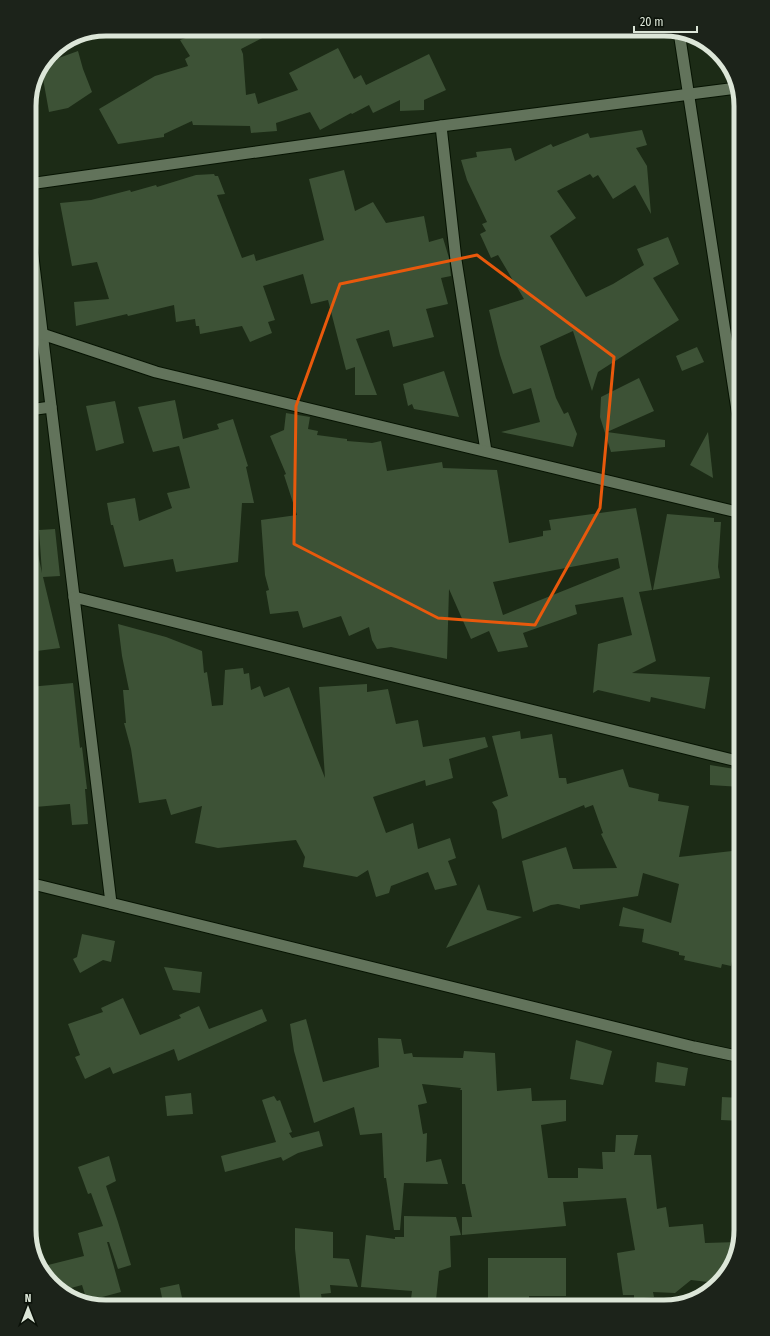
<svg xmlns="http://www.w3.org/2000/svg" width="770" height="1336" font-family="'Fira Sans Condensed',sans-serif">
<style>
.building{fill:#3d5236;fill-rule:evenodd}
.lines{fill:none;stroke-linecap:round;stroke-linejoin:round}
.minor-casing{stroke:#061302;stroke-width:13}
.minor{stroke:#62735b;stroke-width:11}
.marked{fill:none;stroke:#e8590c;stroke-width:3;stroke-linejoin:round}
.rim{fill:none;stroke:#dce6d8;stroke-width:5}
</style>
<rect width="100%" height="100%" fill="#1c2b16"/>
<g class="building">
<polygon points="211,29 280,29 241,49 243,54 246,95 255,93 258,104 298,90 289,73 338,48 354,79 361,75 366,85 429,54 446,90 424,100 424,110 400,111 400,100 373,113 369,105 352,114 351,113 320,130 310,112 276,123 277,131 251,133 250,126 193,125 192,121 164,134 164,137 118,144 99,109 155,76 188,66 185,59 190,56 180,40"/>
<polygon points="78,51 83,69 92,92 68,108 49,112 42,73 46,63 57,61 56,59"/>
<polygon points="642,130 647,145 636,148 647,166 651,214 635,185 613,199 598,175 593,178 590,174 557,191 576,218 550,236 586,297 613,284 644,265 637,249 668,237 679,264 653,278 679,320 598,372 592,391 573,331 540,346 556,398 564,414 568,412 577,434 573,447 501,432 540,422 531,388 513,394 500,355 489,310 524,299 498,255 491,258 480,234 486,231 482,224 487,222 467,180 461,160 477,157 476,152 511,148 515,161 551,144 553,147 588,133 590,138"/>
<polygon points="344,170 355,211 373,202 386,223 424,216 429,242 443,238 449,258 451,276 441,278 448,304 426,309 434,337 393,347 389,330 356,339 377,395 355,395 355,367 346,370 328,300 311,304 303,274 263,286 275,320 268,322 272,333 250,342 242,326 200,334 199,326 196,326 195,319 176,322 174,305 128,316 127,314 76,326 74,302 109,299 97,262 72,266 60,203 91,200 130,190 131,192 156,185 157,187 196,175 214,174 215,176 218,176 225,194 217,195 242,258 254,254 256,261 324,240 309,179"/>
<polygon points="697,347 704,362 682,371 676,356"/>
<polygon points="444,371 459,417 414,409 412,404 408,406 403,384"/>
<polygon points="639,378 654,411 607,432 665,440 665,447 611,452 600,417 601,397"/>
<polygon points="175,400 183,439 219,429 217,424 233,419 248,466 246,467 254,503 242,503 238,562 176,572 173,559 124,567 113,525 111,525 107,503 135,498 139,521 172,508 167,493 190,488 179,446 153,452 138,407"/>
<polygon points="115,401 124,443 96,451 86,406"/>
<path d="M286,413L310,417L308,429L318,431L317,435L347,439V441L372,443L381,441L387,471L442,462L443,468L497,470L509,543L543,536V531L551,530L549,520L636,508L652,590L639,592L656,661L632,673L710,677L705,709L651,697L650,702L598,690L593,693L598,644L632,635L623,597L575,605L577,614L523,633L528,647L498,652L489,631L471,639L449,589L447,659L391,647L377,649L372,640L369,627L349,636L341,616L303,628L298,611L270,614L266,591L269,590L265,575L261,520L297,515L284,475L286,474L270,436L284,430ZM618,558L620,568L503,615L493,582Z"/>
<polygon points="708,432 713,478 690,465"/>
<polygon points="667,514 714,518 714,522 721,522 718,567 720,578 653,590"/>
<polygon points="55,529 60,576 43,577 60,648 29,652 29,546 36,545 42,573 39,530"/>
<polygon points="118,624 166,637 202,651 204,673 207,672 212,706 223,705 225,670 243,668 244,674 249,673 251,690 260,686 264,697 289,687 325,778 319,687 367,684 367,692 388,689 396,724 418,720 423,747 485,737 488,747 449,759 453,778 426,786 425,780 373,797 386,833 413,823 418,849 450,838 456,858 448,861 457,885 435,890 428,872 391,886 389,893 376,897 368,870 357,877 303,867 305,857 296,840 218,848 195,843 202,806 171,815 166,799 139,803 131,749 124,723 126,723 123,690 129,690 122,656"/>
<polygon points="73,683 80,748 82,747 87,789 85,789 88,824 72,825 70,804 35,807 29,742 29,687"/>
<polygon points="520,731 521,739 552,734 559,778 566,778 567,784 623,769 629,787 659,794 658,801 689,806 679,857 741,850 741,900 738,924 740,924 731,966 722,964 721,968 684,960 685,956 679,955 679,952 642,942 644,929 619,926 623,907 671,923 679,884 643,873 638,896 580,905 580,909 558,904 551,905 533,912 522,861 566,847 573,869 617,868 601,834 603,833 593,805 585,808 584,805 502,839 497,810 492,802 508,796 492,736"/>
<polygon points="710,765 741,770 741,787 710,785"/>
<polygon points="479,884 487,910 522,917 446,948"/>
<polygon points="82,934 115,941 111,962 103,960 80,973 73,959 77,957"/>
<polygon points="164,967 202,972 200,993 173,990"/>
<polygon points="123,998 140,1035 181,1018 179,1015 199,1006 209,1029 262,1009 267,1021 178,1061 174,1049 113,1074 110,1067 85,1079 75,1057 80,1055 68,1024 103,1012 101,1008"/>
<polygon points="306,1019 323,1082 379,1067 378,1038 401,1039 404,1054 412,1053 413,1057 463,1058 464,1051 495,1053 497,1091 531,1088 532,1101 566,1100 566,1121 541,1125 548,1178 578,1178 578,1168 603,1169 602,1152 615,1152 616,1135 638,1135 634,1155 651,1155 657,1209 666,1207 669,1227 703,1224 705,1243 738,1242 728,1273 716,1283 691,1280 675,1293 653,1292 654,1297 634,1299 634,1295 623,1295 617,1253 635,1250 626,1198 563,1202 566,1226 462,1235 462,1217 472,1217 465,1184 462,1184 462,1090 460,1090 461,1088 422,1084 427,1103 418,1105 423,1134 427,1133 426,1162 441,1159 448,1184 404,1183 400,1230 394,1230 386,1178 384,1178 382,1133 360,1135 354,1107 314,1123 294,1051 290,1024"/>
<polygon points="576,1040 612,1051 603,1085 570,1079"/>
<polygon points="657,1062 688,1068 685,1086 655,1082"/>
<polygon points="191,1093 193,1114 167,1116 165,1096"/>
<polygon points="274,1096 277,1101 280,1100 292,1132 289,1133 292,1138 319,1131 323,1146 298,1153 283,1161 281,1157 225,1172 221,1156 276,1142 262,1100"/>
<polygon points="722,1097 741,1098 741,1121 721,1120"/>
<polygon points="109,1156 116,1181 106,1186 118,1222 131,1265 118,1269 109,1242 107,1242 121,1292 87,1301 82,1285 60,1291 40,1267 84,1256 78,1233 103,1226 91,1193 88,1194 78,1167"/>
<polygon points="404,1216 456,1217 461,1235 450,1236 451,1267 439,1271 436,1300 431,1299 431,1307 410,1307 412,1291 361,1287 366,1235 395,1239 395,1237 404,1237"/>
<polygon points="295,1228 333,1232 333,1258 349,1259 358,1287 330,1285 331,1293 321,1294 323,1307 301,1307 295,1249"/>
<polygon points="488,1258 566,1258 566,1296 529,1296 529,1307 488,1307"/>
<polygon points="179,1284 184,1307 164,1307 160,1288"/>
</g>
<g class="lines">
<g class="minor-casing">
<g id="minor">
<polyline points="679,32 741,436"/>
<polyline points="441,126 456,260 486,451"/>
<polyline points="29,184 441,126 737,88"/>
<polyline points="29,224 111,903"/>
<polyline points="42,334 156,372 741,513"/>
<polyline points="29,410 51,407"/>
<polyline points="74,597 741,762"/>
<polyline points="29,883 694,1047 741,1057"/>
</g>
</g>
<use href="#minor" class="minor"/>
</g>
<path class="marked" d="M477,255L614,357L600,508L535,625L438,618L294,544L296,406L340,284Z"/>
<path d="M0 0H770V1336H0ZM106 36H664A70 70 0 0 1 734 106V1230A70 70 0 0 1 664 1300H106A70 70 0 0 1 36 1230V106A70 70 0 0 1 106 36Z" fill="#1c231a" fill-rule="evenodd"/>
<path class="rim" d="M106 36H664A70 70 0 0 1 734 106V1230A70 70 0 0 1 664 1300H106A70 70 0 0 1 36 1230V106A70 70 0 0 1 106 36Z"/>
<g transform="translate(28 1308)" stroke="#0b1209" stroke-width="3" paint-order="stroke">
<path d="M0-3L7 15L0 10L-7 15Z" fill="#dce6d8"/>
<text y="-6" font-size="11" font-weight="bold" text-anchor="middle" fill="#dce6d8">N</text>
</g>
<path d="M634 26v6h63v-6" fill="none" stroke="#dce6d8" stroke-width="2"/>
<text x="640" y="26" font-size="12" fill="#dce6d8" stroke="#0b1209" stroke-width="3" paint-order="stroke">20 m</text>
</svg>
